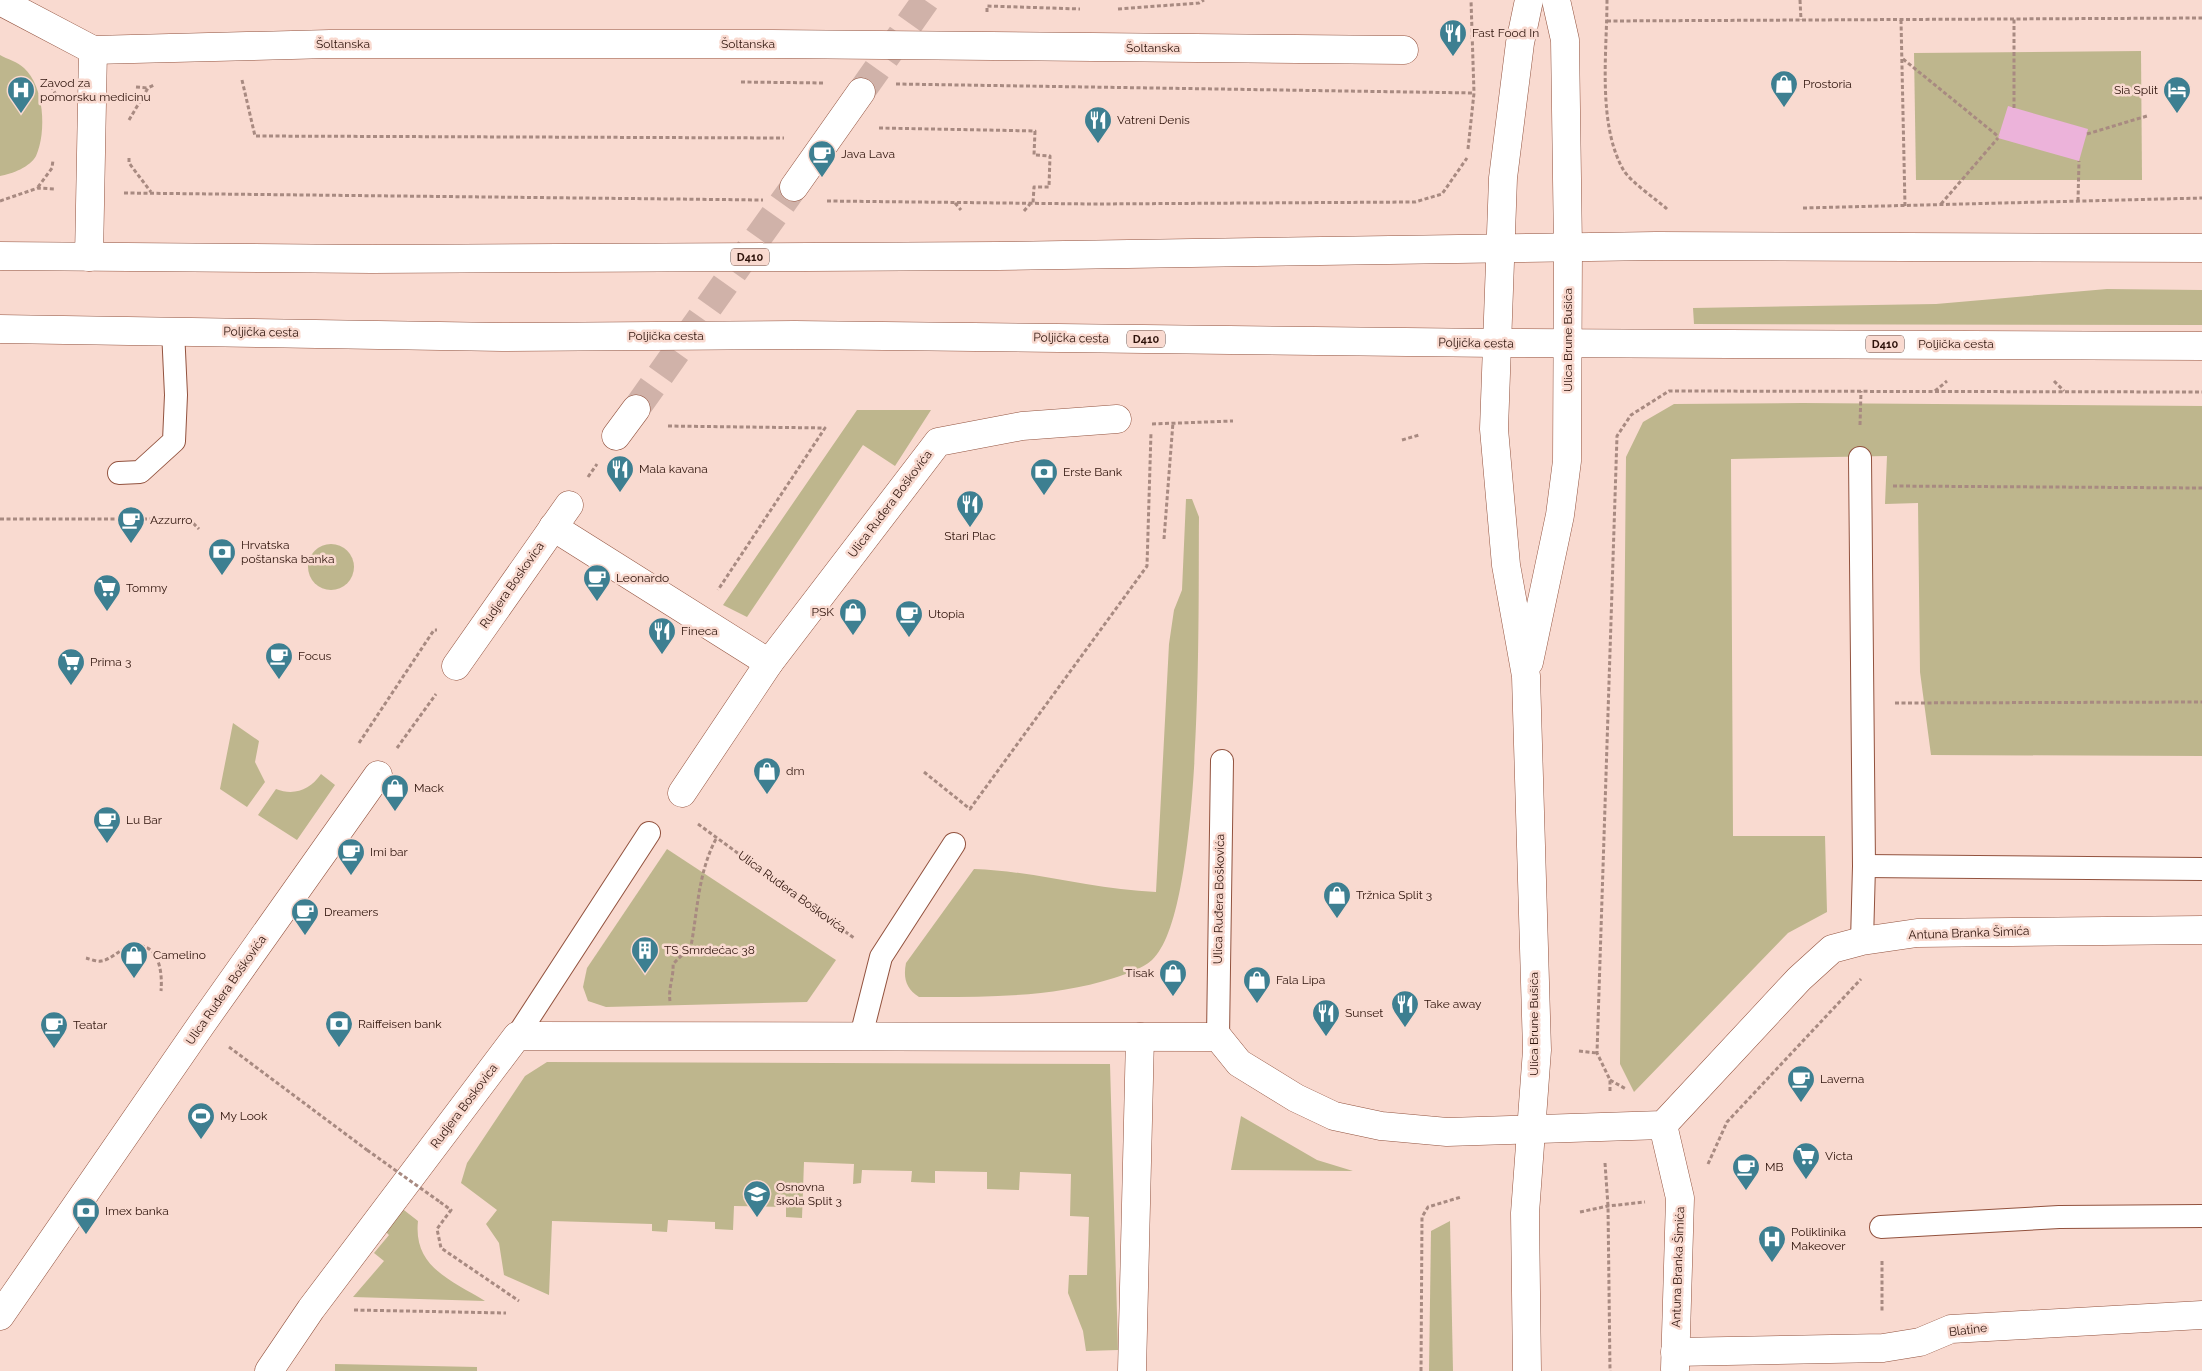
<svg xmlns="http://www.w3.org/2000/svg" width="2202" height="1371" font-family="Raleway,sans-serif">
<style>
.green{fill:#beb68d}
.water{fill:#ecb3da}
.lines{fill:none;stroke-linecap:round;stroke-linejoin:round}
.street-tunnel{stroke:#d0b2a9;stroke-width:28;stroke-dasharray:28 14;stroke-linecap:butt}
.lane-casing{stroke:#92523e;stroke-width:24}
.street-casing{stroke:#92523e;stroke-width:29}
.secondary-casing{stroke:#92523e;stroke-width:29}
.primary-casing{stroke:#92523e;stroke-width:29}
.path{stroke:#a88a81;stroke-width:3;stroke-dasharray:4 2.5;stroke-linecap:butt}
.lane{stroke:#fff;stroke-width:22}
.street{stroke:#fff;stroke-width:28}
.secondary{stroke:#fff;stroke-width:28}
.primary{stroke:#fff;stroke-width:28}
.path-bridge{stroke:#a88a81;stroke-width:3;stroke-dasharray:4 2.5;stroke-linecap:butt}
.labels{text-anchor:middle;stroke-width:5;stroke-linejoin:round;paint-order:stroke}
.shield{fill:#f9dad0;stroke:#6b4f46;stroke-width:1}
.shield-label{font-size:11px;font-weight:bold;fill:#2e130b}
.poi-label{font-size:12px;fill:#2e130b;stroke:#f9dad0;text-anchor:start}
.street-label{font-size:12px;fill:#2e130b;stroke:#f9dad0}
</style>
<rect width="100%" height="100%" fill="#f9dad0"/>
<g class="green">
<polygon points="2141,51 2142,180 1916,180 1914,53"/>
<path d="M0,55C7,59 18,62 24,68C44,86 47,132 36,156C30,167 12,174 0,176Z"/>
<polygon points="2107,289 2202,290 2202,325 1694,324 1693,308 1936,304"/>
<polygon points="1802,403 2202,406 2202,756 1931,755 1920,672 1918,503 1885,504 1887,456 1731,459 1733,836 1825,836 1827,912 1788,933 1634,1092 1620,1064 1626,457 1643,422 1674,404"/>
<polygon points="857,410 931,410 895,466 863,445 747,617 723,605"/>
<path d="M1186,499H1192L1199,517C1198,598 1205,912 1152,960C1142,969 1126,974 1114,978C1051,998 985,997 919,997C906,989 903,978 906,963L974,869C1036,871 1095,890 1156,892L1169,644L1174,610L1182,590Z"/>
<circle cx="331" cy="567" r="23"/>
<polygon points="233,723 259,741 255,762 265,782 247,807 220,789"/>
<path d="M321,774L335,785L297,840L258,815L276,789C294,796 310,790 321,774Z"/>
<polygon points="667,849 836,960 807,1002 606,1007 588,1001 583,987 587,968"/>
<polygon points="547,1062 1110,1064 1118,1350 1086,1351 1083,1331 1068,1293 1069,1275 1087,1275 1089,1217 1070,1216 1071,1174 1020,1172 1019,1190 987,1189 987,1172 935,1171 935,1183 911,1182 912,1171 862,1170 861,1183 853,1184 854,1164 804,1162 802,1218 786,1217 786,1207 734,1206 733,1230 715,1229 715,1222 668,1220 667,1232 652,1231 652,1224 552,1221 549,1295 504,1275 499,1243 486,1224 497,1210 461,1183 467,1163 525,1076"/>
<polygon points="1241,1116 1317,1160 1353,1171 1231,1170"/>
<path d="M400,1207L418,1221C413,1267 451,1280 485,1301L353,1297L384,1261L374,1253L389,1235L383,1229Z"/>
<polygon points="1450,1221 1453,1371 1429,1371 1431,1231"/>
<polygon points="335,1364 477,1367 477,1371 335,1371"/>
</g>
<polygon class="water" points="2008,106 2088,129 2079,161 1998,138"/>
<g class="lines">
<g class="street-tunnel">
<polyline points="861,92 926,0"/>
<polyline points="636,409 794,187"/>
</g>
<g class="lane-casing">
<g id="lane">
<polyline points="1860,458 1864,866 1862,941"/>
<polyline points="119,473 140,472 174,441 176,395 173,330"/>
<polyline points="1864,866 2202,869"/>
<polyline points="517,1036 649,833"/>
<polyline points="861,1036 881,957 954,844"/>
<polyline points="1218,1037 1222,761"/>
<polyline points="1881,1227 2059,1217 2202,1216"/>
</g>
</g>
<g class="street-casing">
<g id="street">
<polyline points="0,1 93,50 330,44 773,44 1404,50"/>
<polyline points="794,187 861,92"/>
<polyline points="89,257 93,50"/>
<polyline points="616,436 636,409"/>
<polyline points="553,527 769,663 938,442 1022,426 1117,419"/>
<polyline points="456,666 569,505"/>
<polyline points="682,793 769,663"/>
<polyline points="1663,1125 1680,1198 1675,1369"/>
<polyline points="0,1316 201,1025 378,775"/>
<polyline points="1675,1352 1883,1348 1920,1342 1951,1329 2202,1315"/>
<polyline points="269,1371 311,1309 517,1036 1218,1037 1239,1063 1296,1098 1334,1116 1381,1126 1447,1132 1663,1125 1799,979 1832,949 1862,941 1917,933 2202,930"/>
<polyline points="1132,1371 1140,1037"/>
</g>
</g>
<g class="secondary-casing">
<g id="secondary">
<polyline points="1529,662 1560,515 1567,461 1568,248 1565,40 1556,0"/>
<polyline points="1527,1371 1525,1213 1537,1050 1526,676 1506,565 1494,429 1503,178 1520,43 1529,0"/>
</g>
</g>
<g class="primary-casing">
<g id="primary">
<polyline points="0,256 372,259 998,256 1656,246 2202,248"/>
<polyline points="0,329 502,337 795,335 1497,343 2202,346"/>
</g>
</g>
<g class="path">
<path d="M1607,0C1607,52 1597,125 1624,171C1632,183 1656,199 1667,209"/>
<polyline points="1800,0 1801,20"/>
<polyline points="1118,9 1199,3 1204,0"/>
<polyline points="987,12 987,6 1080,9"/>
<polyline points="1901,20 1905,206"/>
<polyline points="1607,21 2202,18"/>
<polyline points="1903,59 1999,137"/>
<polyline points="242,80 255,136 784,138"/>
<polyline points="741,82 825,83"/>
<polyline points="896,84 1474,93"/>
<polyline points="136,87 148,88"/>
<polyline points="56,95 49,82 58,82"/>
<polyline points="2014,108 2014,19"/>
<polyline points="129,120 148,88 154,85"/>
<polyline points="879,128 1035,131 1034,155 1050,156 1049,187 1034,187 1033,203"/>
<polyline points="2087,134 2147,116"/>
<polyline points="1468,149 1474,93 1471,0"/>
<polyline points="129,158 129,163 151,192"/>
<polyline points="38,187 52,168 53,160"/>
<polyline points="124,193 763,200"/>
<polyline points="0,201 38,188 56,189"/>
<polyline points="827,201 1093,204 1415,202 1442,194 1467,158"/>
<polyline points="2078,201 2079,161"/>
<polyline points="955,203 961,210"/>
<polyline points="1941,204 1998,138"/>
<polyline points="1803,208 2202,198"/>
<polyline points="1024,211 1030,204"/>
<polyline points="2054,381 2064,391"/>
<polyline points="1935,391 1947,381"/>
<polyline points="1152,424 1233,421"/>
<polyline points="1860,425 1861,391"/>
<polyline points="668,426 825,428 718,590"/>
<polyline points="1402,440 1419,435"/>
<polyline points="588,477 597,464"/>
<polyline points="1893,486 2202,488"/>
<polyline points="0,519 189,519 199,529"/>
<polyline points="1164,539 1173,422"/>
<polyline points="1895,703 2202,702"/>
<polyline points="359,743 434,630 437,630"/>
<polyline points="397,748 436,694"/>
<polyline points="924,772 970,809 1147,566 1151,432"/>
<polyline points="698,824 854,938"/>
<path d="M86,958C90,959 97,962 101,961C110,960 118,951 126,948C157,937 163,968 161,991"/>
<path d="M670,1001C668,989 674,976 673,964L691,946C698,908 698,872 717,837"/>
<polyline points="229,1047 367,1150"/>
<polyline points="1579,1051 1597,1053"/>
<polyline points="1610,1080 1626,1089"/>
<polyline points="1610,1091 1610,1080 1597,1053 1617,436 1631,415 1669,391 2202,392"/>
<polyline points="1605,1163 1608,1206 1610,1371"/>
<polyline points="1708,1164 1727,1122 1861,979"/>
<polyline points="440,1202 451,1210 437,1229 441,1248 519,1301"/>
<polyline points="1580,1212 1608,1206 1645,1202"/>
<polyline points="1882,1261 1882,1312"/>
<polyline points="354,1310 506,1313"/>
<polyline points="1421,1371 1422,1217 1428,1207 1461,1197"/>
</g>
<use href="#lane" class="lane"/>
<use href="#street" class="street"/>
<use href="#secondary" class="secondary"/>
<use href="#primary" class="primary"/>
<polyline class="path-bridge" points="367,1150 440,1202"/>
</g>
<defs>
<g id="restaurant-pin" transform="scale(1.4375)"><path d="M0 17L-7.5 6A9.5 9.5 0 1 1 7.5 6Z" fill="#3d7f91" stroke="#f9dad0"/><path d="M-5-6h1v4h1v-4h1v4h1v-4h1v5L-1.5 .5V6h-2V.5L-5-1ZM5-6V6H3V1.5H1.5Q1.5-4 5-6Z" fill="#fff"/></g>
<g id="shop-pin" transform="scale(1.4375)"><path d="M0 17L-7.5 6A9.5 9.5 0 1 1 7.5 6Z" fill="#3d7f91" stroke="#f9dad0"/><path d="M-5-2.5h2.3a2.7 3.5 0 0 1 5.4 0H5L5.5 6h-11ZM-1.5-2.5h3a1.5 2.3 0 0 0-3 0Z" fill="#fff"/></g>
<g id="hospital-pin" transform="scale(1.4375)"><path d="M0 17L-7.5 6A9.5 9.5 0 1 1 7.5 6Z" fill="#3d7f91" stroke="#f9dad0"/><path d="M-5-5h3v3.5h4V-5h3V5h-3V1.5h-4V5h-3Z" fill="#fff"/></g>
<g id="hotel-pin" transform="scale(1.4375)"><path d="M0 17L-7.5 6A9.5 9.5 0 1 1 7.5 6Z" fill="#3d7f91" stroke="#f9dad0"/><path d="M-6-4.5h1.5V1H6V5H4.5V3h-9V5H-6ZM-4 0a1.8 1.8 0 1 1 3.6 0ZM.5 0V-2.5h3Q6-2.5 6 0Z" fill="#fff"/></g>
<g id="cafe-pin" transform="scale(1.4375)"><path d="M0 17L-7.5 6A9.5 9.5 0 1 1 7.5 6Z" fill="#3d7f91" stroke="#f9dad0"/><path d="M-5.5-4.5H6V0H3Q3 3.5 0 3.5H-2.5Q-5.5 3.5-5.5 0ZM3-3.2v2h1.7v-2ZM-6 4.5H4V6H-6Z" fill="#fff"/></g>
<g id="bank-pin" transform="scale(1.4375)"><path d="M0 17L-7.5 6A9.5 9.5 0 1 1 7.5 6Z" fill="#3d7f91" stroke="#f9dad0"/><path d="M-6-4H6V4H-6ZM0-2.3a2.3 2.3 0 1 0 0 4.6a2.3 2.3 0 1 0 0-4.6Z" fill="#fff"/></g>
<g id="supermarket-pin" transform="scale(1.4375)"><path d="M0 17L-7.5 6A9.5 9.5 0 1 1 7.5 6Z" fill="#3d7f91" stroke="#f9dad0"/><path d="M-6-5.5h2.5l.6 2H6L4.5 2H-2.5L-4.4-4H-6ZM-1.5 3.2a1.3 1.3 0 1 0 .1 0ZM3 3.2a1.3 1.3 0 1 0 .1 0Z" fill="#fff"/></g>
<g id="building-pin" transform="scale(1.4375)"><path d="M0 17L-7.5 6A9.5 9.5 0 1 1 7.5 6Z" fill="#3d7f91" stroke="#f9dad0"/><path d="M-4-6H4V6H1V3H-1V6H-4ZM-2.5-4.3h1.7v1.8h-1.7ZM.8-4.3h1.7v1.8H.8ZM-2.5-1h1.7V.8h-1.7ZM.8-1h1.7V.8H.8Z" fill="#fff"/></g>
<g id="stadium-pin" transform="scale(1.4375)"><path d="M0 17L-7.5 6A9.5 9.5 0 1 1 7.5 6Z" fill="#3d7f91" stroke="#f9dad0"/><path d="M0-5a6.5 5 0 1 0 0 10a6.5 5 0 1 0 0-10ZM-3.5-1.8h7v3.6h-7Z" fill="#fff"/></g>
<g id="school-pin" transform="scale(1.4375)"><path d="M0 17L-7.5 6A9.5 9.5 0 1 1 7.5 6Z" fill="#3d7f91" stroke="#f9dad0"/><path d="M0-5L7-2L0 1L-7-2ZM-4 1L0 2.5L4 1V4Q0 6-4 4Z" fill="#fff"/></g>
</defs>
<g fill-rule="evenodd">
<use href="#restaurant-pin" x="1453" y="33"/>
<use href="#shop-pin" x="1784" y="84"/>
<use href="#hospital-pin" x="21" y="90"/>
<use href="#hotel-pin" x="2177" y="90"/>
<use href="#restaurant-pin" x="1098" y="120"/>
<use href="#cafe-pin" x="822" y="154"/>
<use href="#restaurant-pin" x="620" y="469"/>
<use href="#bank-pin" x="1044" y="472"/>
<use href="#restaurant-pin" x="970" y="504"/>
<use href="#cafe-pin" x="131" y="520"/>
<use href="#bank-pin" x="222" y="552"/>
<use href="#cafe-pin" x="597" y="578"/>
<use href="#supermarket-pin" x="107" y="588"/>
<use href="#shop-pin" x="853" y="612"/>
<use href="#cafe-pin" x="909" y="614"/>
<use href="#restaurant-pin" x="662" y="631"/>
<use href="#cafe-pin" x="279" y="656"/>
<use href="#supermarket-pin" x="71" y="662"/>
<use href="#shop-pin" x="767" y="771"/>
<use href="#shop-pin" x="395" y="788"/>
<use href="#cafe-pin" x="107" y="820"/>
<use href="#cafe-pin" x="351" y="852"/>
<use href="#shop-pin" x="1337" y="895"/>
<use href="#cafe-pin" x="305" y="912"/>
<use href="#building-pin" x="645" y="950"/>
<use href="#shop-pin" x="134" y="955"/>
<use href="#shop-pin" x="1173" y="973"/>
<use href="#shop-pin" x="1257" y="980"/>
<use href="#restaurant-pin" x="1405" y="1004"/>
<use href="#restaurant-pin" x="1326" y="1013"/>
<use href="#bank-pin" x="339" y="1024"/>
<use href="#cafe-pin" x="54" y="1025"/>
<use href="#cafe-pin" x="1801" y="1079"/>
<use href="#stadium-pin" x="201" y="1116"/>
<use href="#supermarket-pin" x="1806" y="1156"/>
<use href="#cafe-pin" x="1746" y="1167"/>
<use href="#school-pin" x="757" y="1194"/>
<use href="#bank-pin" x="86" y="1211"/>
<use href="#hospital-pin" x="1772" y="1239"/>
</g>
<g class="labels">
<g class="shield">
<rect x="731" y="248.5" width="38" height="17" rx="4"/>
<rect x="1127" y="330.5" width="38" height="17" rx="4"/>
<rect x="1866" y="335.5" width="38" height="17" rx="4"/>
</g>
<g class="shield-label">
<text x="750" y="261">D410</text>
<text x="1146" y="343">D410</text>
<text x="1885" y="348">D410</text>
</g>
<g class="poi-label">
<text x="1472" y="37">Fast Food In</text>
<text x="40" y="87">Zavod za<tspan x="40" dy="14">pomorsku medicinu</tspan></text>
<text x="1803" y="88">Prostoria</text>
<text x="2158" y="94" text-anchor="end">Sia Split</text>
<text x="1117" y="124">Vatreni Denis</text>
<text x="841" y="158">Java Lava</text>
<text x="639" y="473">Mala kavana</text>
<text x="1063" y="476">Erste Bank</text>
<text x="150" y="524">Azzurro</text>
<text x="970" y="540" text-anchor="middle">Stari Plac</text>
<text x="241" y="549">Hrvatska<tspan x="241" dy="14">poštanska banka</tspan></text>
<text x="616" y="582">Leonardo</text>
<text x="126" y="592">Tommy</text>
<text x="834" y="616" text-anchor="end">PSK</text>
<text x="928" y="618">Utopia</text>
<text x="681" y="635">Fineca</text>
<text x="298" y="660">Focus</text>
<text x="90" y="666">Prima 3</text>
<text x="786" y="775">dm</text>
<text x="414" y="792">Mack</text>
<text x="126" y="824">Lu Bar</text>
<text x="370" y="856">Imi bar</text>
<text x="1356" y="899">Tržnica Split 3</text>
<text x="324" y="916">Dreamers</text>
<text x="664" y="954">TS Smrdećac 38</text>
<text x="153" y="959">Camelino</text>
<text x="1154" y="977" text-anchor="end">Tisak</text>
<text x="1276" y="984">Fala Lipa</text>
<text x="1424" y="1008">Take away</text>
<text x="1345" y="1017">Sunset</text>
<text x="358" y="1028">Raiffeisen bank</text>
<text x="73" y="1029">Teatar</text>
<text x="1820" y="1083">Laverna</text>
<text x="220" y="1120">My Look</text>
<text x="1825" y="1160">Victa</text>
<text x="1765" y="1171">MB</text>
<text x="776" y="1191">Osnovna<tspan x="776" dy="14">škola Split 3</tspan></text>
<text x="105" y="1215">Imex banka</text>
<text x="1791" y="1236">Poliklinika<tspan x="1791" dy="14">Makeover</tspan></text>
</g>
<g class="street-label">
<text x="343" y="48">Šoltanska</text>
<text x="748" y="48">Šoltanska</text>
<text x="1153" y="52">Šoltanska</text>
<text transform="translate(261 332) rotate(1)" y="4">Poljička cesta</text>
<text x="666" y="340">Poljička cesta</text>
<text transform="translate(1071 338) rotate(1)" y="4">Poljička cesta</text>
<text transform="translate(1568 340) rotate(-90)" y="4">Ulica Brune Bušića</text>
<text transform="translate(1476 343) rotate(1)" y="4">Poljička cesta</text>
<text x="1956" y="348">Poljička cesta</text>
<text transform="translate(890 504) rotate(-53)" y="4">Ulica Ruđera Boškovića</text>
<text transform="translate(512 585) rotate(-55)" y="4">Rudjera Boskovica</text>
<text transform="translate(792 892) rotate(36)" y="4">Ulica Ruđera Boškovića</text>
<text transform="translate(1219 899) rotate(-89)" y="4">Ulica Ruđera Boškovića</text>
<text transform="translate(1969 933) rotate(-2)" y="4">Antuna Branka Šimića</text>
<text transform="translate(226 990) rotate(-55)" y="4">Ulica Ruđera Boškovića</text>
<text transform="translate(1534 1024) rotate(-90)" y="4">Ulica Brune Bušića</text>
<text transform="translate(464 1106) rotate(-53)" y="4">Rudjera Boskovica</text>
<text transform="translate(1678 1267) rotate(-88)" y="4">Antuna Branka Šimića</text>
<text transform="translate(1968 1330) rotate(-7)" y="4">Blatine</text>
</g>
</g>
</svg>
